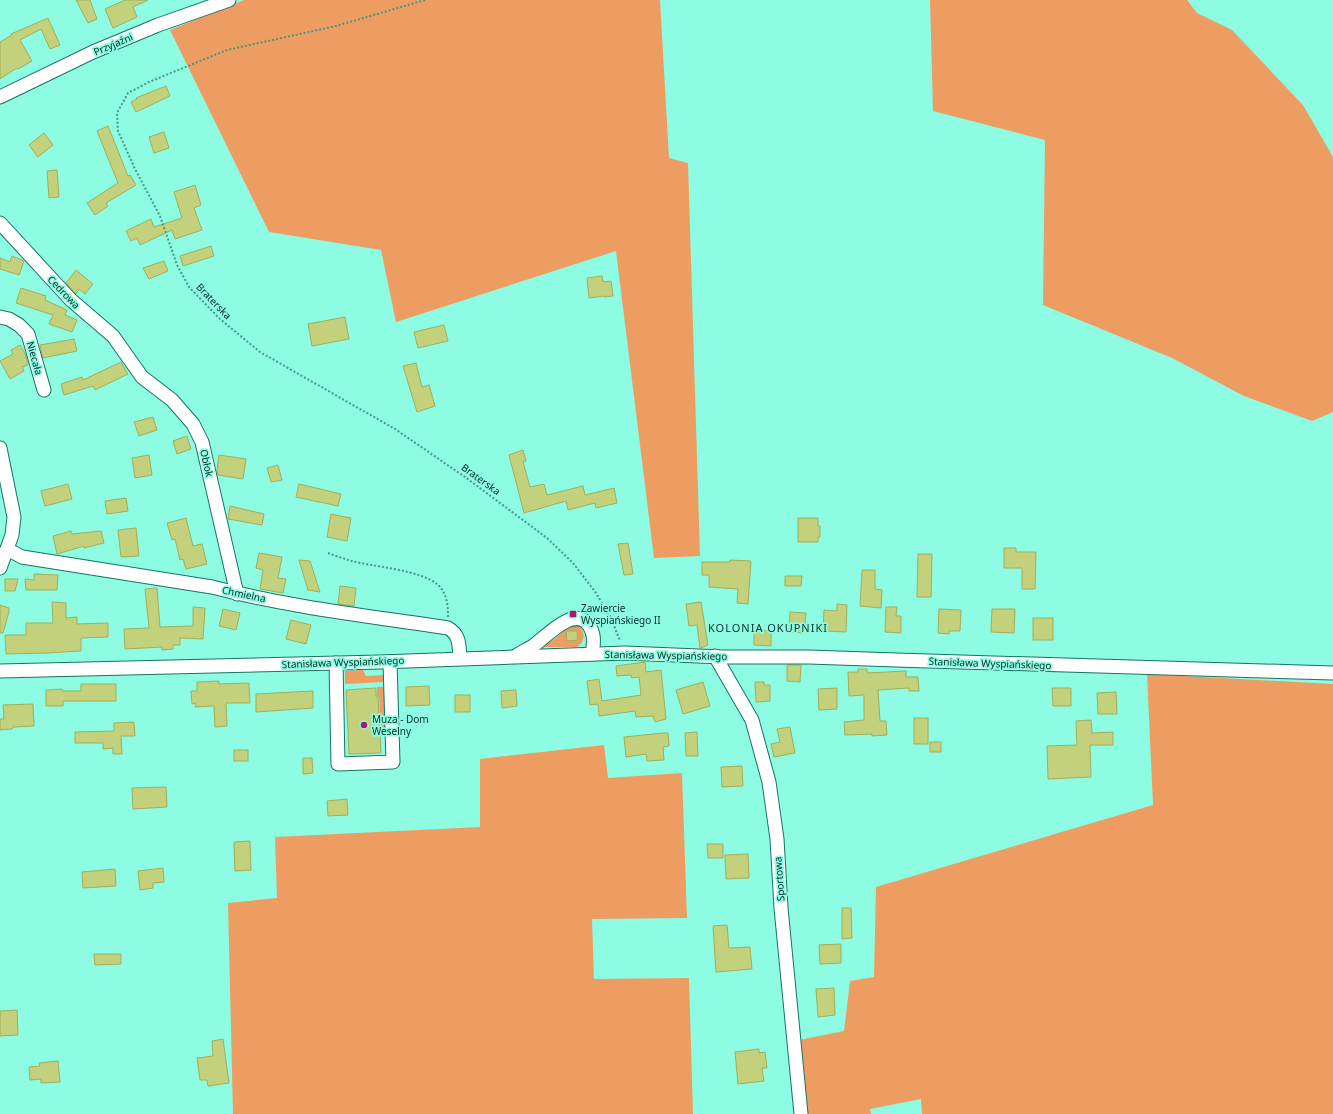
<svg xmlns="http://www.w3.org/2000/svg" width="1333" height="1114" font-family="'Noto Sans',sans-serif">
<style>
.green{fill:#ed9d62}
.building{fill:#c3d17c;stroke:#a1ae5a}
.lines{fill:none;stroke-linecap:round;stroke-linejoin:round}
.minor-casing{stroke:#157462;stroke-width:15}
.path{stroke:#4b9685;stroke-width:2;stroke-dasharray:2 2;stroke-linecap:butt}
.minor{stroke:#fff;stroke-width:13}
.poi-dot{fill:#a61b61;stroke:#8dfce2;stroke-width:1.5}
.labels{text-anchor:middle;stroke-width:3.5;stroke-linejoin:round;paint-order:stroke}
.street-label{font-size:10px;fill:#072d25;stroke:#8dfce2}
.poi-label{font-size:10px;fill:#072d25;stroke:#8dfce2;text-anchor:start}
.neighbourhood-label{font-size:11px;letter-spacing:1px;fill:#0c3129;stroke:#8dfce2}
</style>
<rect width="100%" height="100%" fill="#8dfce2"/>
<g class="green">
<polygon points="244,0 660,0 669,158 688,163 700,556 654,558 616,251 396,322 381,250 269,232 170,30"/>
<polygon points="930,0 1187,0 1197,13 1232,30 1303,105 1333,157 1333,412 1312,421 1244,396 1172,358 1043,305 1045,140 933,111"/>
<path d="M576,625C586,629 586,642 577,647H541L553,640L569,627Z"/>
<polygon points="363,670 366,676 386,675 385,682 345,684 345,671"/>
<polygon points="1147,674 1333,684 1333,1114 922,1114 921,1099 870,1109 871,1114 808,1114 799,1040 844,1031 850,981 874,977 876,887 1153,805"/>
<polygon points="377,687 385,687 387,731 381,736 379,696 377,696"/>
<polygon points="604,745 608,778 682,773 687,918 592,919 594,979 689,978 693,1114 233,1114 228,903 277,898 275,837 480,827 480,759"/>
</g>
<g class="building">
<polygon points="76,0 90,0 97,19 88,23"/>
<polygon points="125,0 148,0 133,7 137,17 113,28 105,9"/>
<polygon points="48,18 60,45 50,49 41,29 20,40 32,61 18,69 17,68 0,79 0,42 12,35 11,34"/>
<polygon points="166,86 170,96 136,112 131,102 137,99 136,98"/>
<polygon points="108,126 128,176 130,175 136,185 106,203 108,206 95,215 87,203 118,183 97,131"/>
<polygon points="164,132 169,148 154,153 149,137"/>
<polygon points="44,133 53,145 38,157 29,145"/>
<polygon points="57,170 59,197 49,198 47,171"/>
<polygon points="195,185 201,205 194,208 202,230 175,239 172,230 140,245 137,238 131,241 126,231 151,219 154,227 182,218 174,192"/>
<polygon points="211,246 214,256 183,266 180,256"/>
<polygon points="12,256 24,261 19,275 0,269 0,258 10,262"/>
<polygon points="164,261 168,271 149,279 143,268"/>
<polygon points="76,270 93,284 85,294 79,289 76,294 66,283"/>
<polygon points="602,276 603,282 611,281 613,296 604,297 604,296 589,298 587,278"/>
<polygon points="21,288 46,296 45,300 67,310 65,315 77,320 72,332 49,324 53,315 16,303"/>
<polygon points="345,317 349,339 312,346 308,324"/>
<polygon points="444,325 448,341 418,348 414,332"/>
<polygon points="74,339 77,351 43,358 40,345"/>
<polygon points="20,345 26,356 28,365 22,367 24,371 10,379 0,361 13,354 11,350"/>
<polygon points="121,362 128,374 95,390 93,386 64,395 61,384 82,377 83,380"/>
<polygon points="416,363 422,387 429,385 435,406 417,412 403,366"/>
<polygon points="153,417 157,430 139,436 134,422"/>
<polygon points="187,436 191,449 177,454 173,441"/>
<polygon points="523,450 526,461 523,462 530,487 544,484 547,495 583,486 585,495 614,488 617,503 596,508 595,503 568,510 566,501 524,513 509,455"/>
<polygon points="149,455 152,475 135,478 132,458"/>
<polygon points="219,455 246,459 243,479 218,475 217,470"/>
<polygon points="278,465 282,480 271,482 267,468"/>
<polygon points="68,484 72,499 45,506 41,491"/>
<polygon points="299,484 341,494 338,506 296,497"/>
<polygon points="126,498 128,511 107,514 105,501"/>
<polygon points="230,506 264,514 262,525 228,519"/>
<polygon points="331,514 351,518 347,541 327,537"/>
<polygon points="186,518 193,546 202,544 207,564 186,569 183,559 180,560 175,539 172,540 167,523"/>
<polygon points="798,518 818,518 818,526 820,526 820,537 818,537 818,542 798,542"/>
<polygon points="136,528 139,556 121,557 118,530"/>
<polygon points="71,531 72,534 101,531 104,543 84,548 84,546 57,554 53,536"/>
<polygon points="628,543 633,574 624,575 618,544"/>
<polygon points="1004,548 1016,548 1016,552 1036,552 1035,589 1022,589 1022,568 1004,568"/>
<polygon points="259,553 282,557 278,578 286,579 283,593 260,589 263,570 256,568"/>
<polygon points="918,554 932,554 931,597 917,597"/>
<polygon points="299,560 310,561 320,592 308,590"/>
<polygon points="730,560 751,561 748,604 737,603 738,589 709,587 709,575 702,575 702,562 730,562"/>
<polygon points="862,570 875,570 875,589 882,590 881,608 860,606"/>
<polygon points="34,574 58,575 57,590 26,590 25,579 34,580"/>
<polygon points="785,576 802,576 801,586 785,586"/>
<polygon points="5,579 18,579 15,591 5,591"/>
<polygon points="340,586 356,588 354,606 338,604"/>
<polygon points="157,588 160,627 193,626 193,607 205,608 203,639 180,638 180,645 173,645 173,649 162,650 162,647 125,649 124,629 149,628 145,589"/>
<polygon points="52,602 66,603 66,618 77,617 77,624 108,623 108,637 81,638 81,651 46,653 6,654 5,635 26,635 26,623 53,623"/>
<polygon points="701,602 708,645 701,648 700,648 697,625 689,626 686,604"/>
<polygon points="837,604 847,605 846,632 823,631 824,610 837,611"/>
<polygon points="0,605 9,608 9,612 3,633 0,633"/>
<polygon points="886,607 897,607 896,616 901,616 901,633 885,632"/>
<polygon points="223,609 240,613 236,630 219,626"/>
<polygon points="939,609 961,610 960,631 949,631 949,634 938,633"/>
<polygon points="992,609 1015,609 1014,633 991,632"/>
<polygon points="790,612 806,613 804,633 789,632"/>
<rect x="1033" y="618" width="20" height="22"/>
<polygon points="291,620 311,625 306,644 286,639"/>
<polygon points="754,630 771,631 771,646 754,645"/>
<polygon points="566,631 577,631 578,640 567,641"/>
<polygon points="645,662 646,672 661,670 666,719 655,722 653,716 636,717 635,711 599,716 598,704 590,705 587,681 599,679 602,701 641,695 639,677 632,678 631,675 617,676 616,666"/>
<polygon points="787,665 801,665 800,682 787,681"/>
<polygon points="858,669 867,669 867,673 906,671 906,677 918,677 919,691 909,691 909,688 878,690 880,721 886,721 887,735 872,736 872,734 845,735 844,722 864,720 864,695 849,696 848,672 858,672"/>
<polygon points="219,681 219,684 249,683 250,703 226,703 227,726 215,727 214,706 195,707 196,703 192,704 191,691 197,691 197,682"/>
<polygon points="703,682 710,706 683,714 676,690"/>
<polygon points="755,682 764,682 764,685 770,685 770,701 756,702"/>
<polygon points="81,684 116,684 116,701 63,701 63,706 46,706 46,690 62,689 63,691 81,691"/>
<polygon points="429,686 430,705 406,706 406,687"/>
<polygon points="376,688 376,696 378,696 381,753 349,754 346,690"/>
<polygon points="837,688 837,709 819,710 818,689"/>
<polygon points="1052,688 1071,688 1071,706 1053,706"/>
<polygon points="516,690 517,706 502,708 501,691"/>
<polygon points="313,691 313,708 256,712 256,694"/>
<polygon points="1116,692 1117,714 1098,714 1097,693"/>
<rect x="455" y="695" width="15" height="17"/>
<polygon points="33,704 34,726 13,727 12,729 0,730 0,719 4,719 3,705"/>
<rect x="914" y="718" width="14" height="26"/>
<polygon points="1091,720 1092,733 1113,732 1113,745 1090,745 1091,777 1048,779 1047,746 1077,745 1076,721"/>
<polygon points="134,722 135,736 121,736 122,754 113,754 113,748 103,749 103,743 75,743 75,732 114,731 114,723"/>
<polygon points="790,727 795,753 774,757 771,744 780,742 777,729"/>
<polygon points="697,732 698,756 686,756 685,733"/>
<polygon points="663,733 668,733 669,746 663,747 664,760 647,761 646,754 626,757 624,737"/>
<rect x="930" y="742" width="11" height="10"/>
<rect x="234" y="750" width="14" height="11"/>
<polygon points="303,758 312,758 313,773 303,774"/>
<polygon points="742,766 743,786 722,787 721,767"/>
<polygon points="166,787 167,807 133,809 132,788"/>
<polygon points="347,799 348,815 328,816 327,801"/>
<polygon points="250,841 251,870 235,871 234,842"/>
<polygon points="707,844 723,844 723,858 708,858"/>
<polygon points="748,854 749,878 726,879 725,855"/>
<polygon points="163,868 164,882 153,883 153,888 140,890 138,871"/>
<polygon points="115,869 116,886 83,888 82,872"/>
<polygon points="842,908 851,908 852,938 842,939"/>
<polygon points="727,925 729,948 750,947 752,969 716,972 713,926"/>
<polygon points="841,944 841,963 820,964 819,945"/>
<polygon points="94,954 121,954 121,964 95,965"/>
<polygon points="834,988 835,1015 818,1017 816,989"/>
<polygon points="17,1010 18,1035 0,1036 0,1011"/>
<polygon points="223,1039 229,1083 208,1086 207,1080 200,1080 197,1058 213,1056 212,1041"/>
<polygon points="759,1049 759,1053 765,1052 767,1068 762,1068 764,1081 738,1084 735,1052"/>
<polygon points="58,1061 60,1082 41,1083 41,1079 30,1080 29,1067 40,1066 39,1063"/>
</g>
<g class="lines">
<g class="minor-casing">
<g id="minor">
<polyline points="0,97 93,52 158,25 229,0"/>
<polyline points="0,223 71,300 113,336 142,377 172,400 193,424 202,442 237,594"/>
<polyline points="0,317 9,319 19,325 28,334 44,390"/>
<polyline points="0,448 14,517 12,535 0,568"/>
<path d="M7,549L22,557L212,587C289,607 369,616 448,628C460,635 459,645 460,658"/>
<path d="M517,655C522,652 528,649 533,646C546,637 573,606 588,624C595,633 594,643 592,654"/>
<polyline points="715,656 752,720 769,782 777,839 781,908 801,1114"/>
<polyline points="336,663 338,764 393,762 390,662"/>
<polyline points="0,671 380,662 625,653 723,657 809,657 896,660 1333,673"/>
</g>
</g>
<g class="path">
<polyline points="425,0 336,26 227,50 149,82 128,93 117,113 118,131 135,169 160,216 177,265 189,287 220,319 260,352 395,429 465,477 547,538 573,563 596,593 611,618 620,641"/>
<path d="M328,553C336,556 344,559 352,561C374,567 422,570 438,585C447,593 448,605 448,617"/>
</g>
<use href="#minor" class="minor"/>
</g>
<g class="poi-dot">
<rect x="569" y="610" width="8" height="8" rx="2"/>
<circle cx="364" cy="725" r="4"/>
</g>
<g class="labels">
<g class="street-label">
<text transform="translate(113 44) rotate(-23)" y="4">Przyjaźni</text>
<text transform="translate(64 292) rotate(46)" y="4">Cedrowa</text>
<text transform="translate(214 301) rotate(46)" y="4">Braterska</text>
<text transform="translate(35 358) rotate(74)" y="4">Niecała</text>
<text transform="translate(207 463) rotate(77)" y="4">Obłok</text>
<text transform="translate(481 479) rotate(36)" y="4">Braterska</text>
<text transform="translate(244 594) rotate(12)" y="4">Chmielna</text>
<text transform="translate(666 655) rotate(1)" y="4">Stanisława Wyspiańskiego</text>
<text transform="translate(343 662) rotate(-2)" y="4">Stanisława Wyspiańskiego</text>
<text transform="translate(990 663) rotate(2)" y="4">Stanisława Wyspiańskiego</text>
<text transform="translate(779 879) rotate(-94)" y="4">Sportowa</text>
</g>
<g class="poi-label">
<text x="581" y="612">Zawiercie<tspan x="581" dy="12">Wyspiańskiego II</tspan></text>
<text x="372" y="723">Muza - Dom<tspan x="372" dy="12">Weselny</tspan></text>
</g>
<g class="neighbourhood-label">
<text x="768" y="632">KOLONIA OKUPNIKI</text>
</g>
</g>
</svg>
